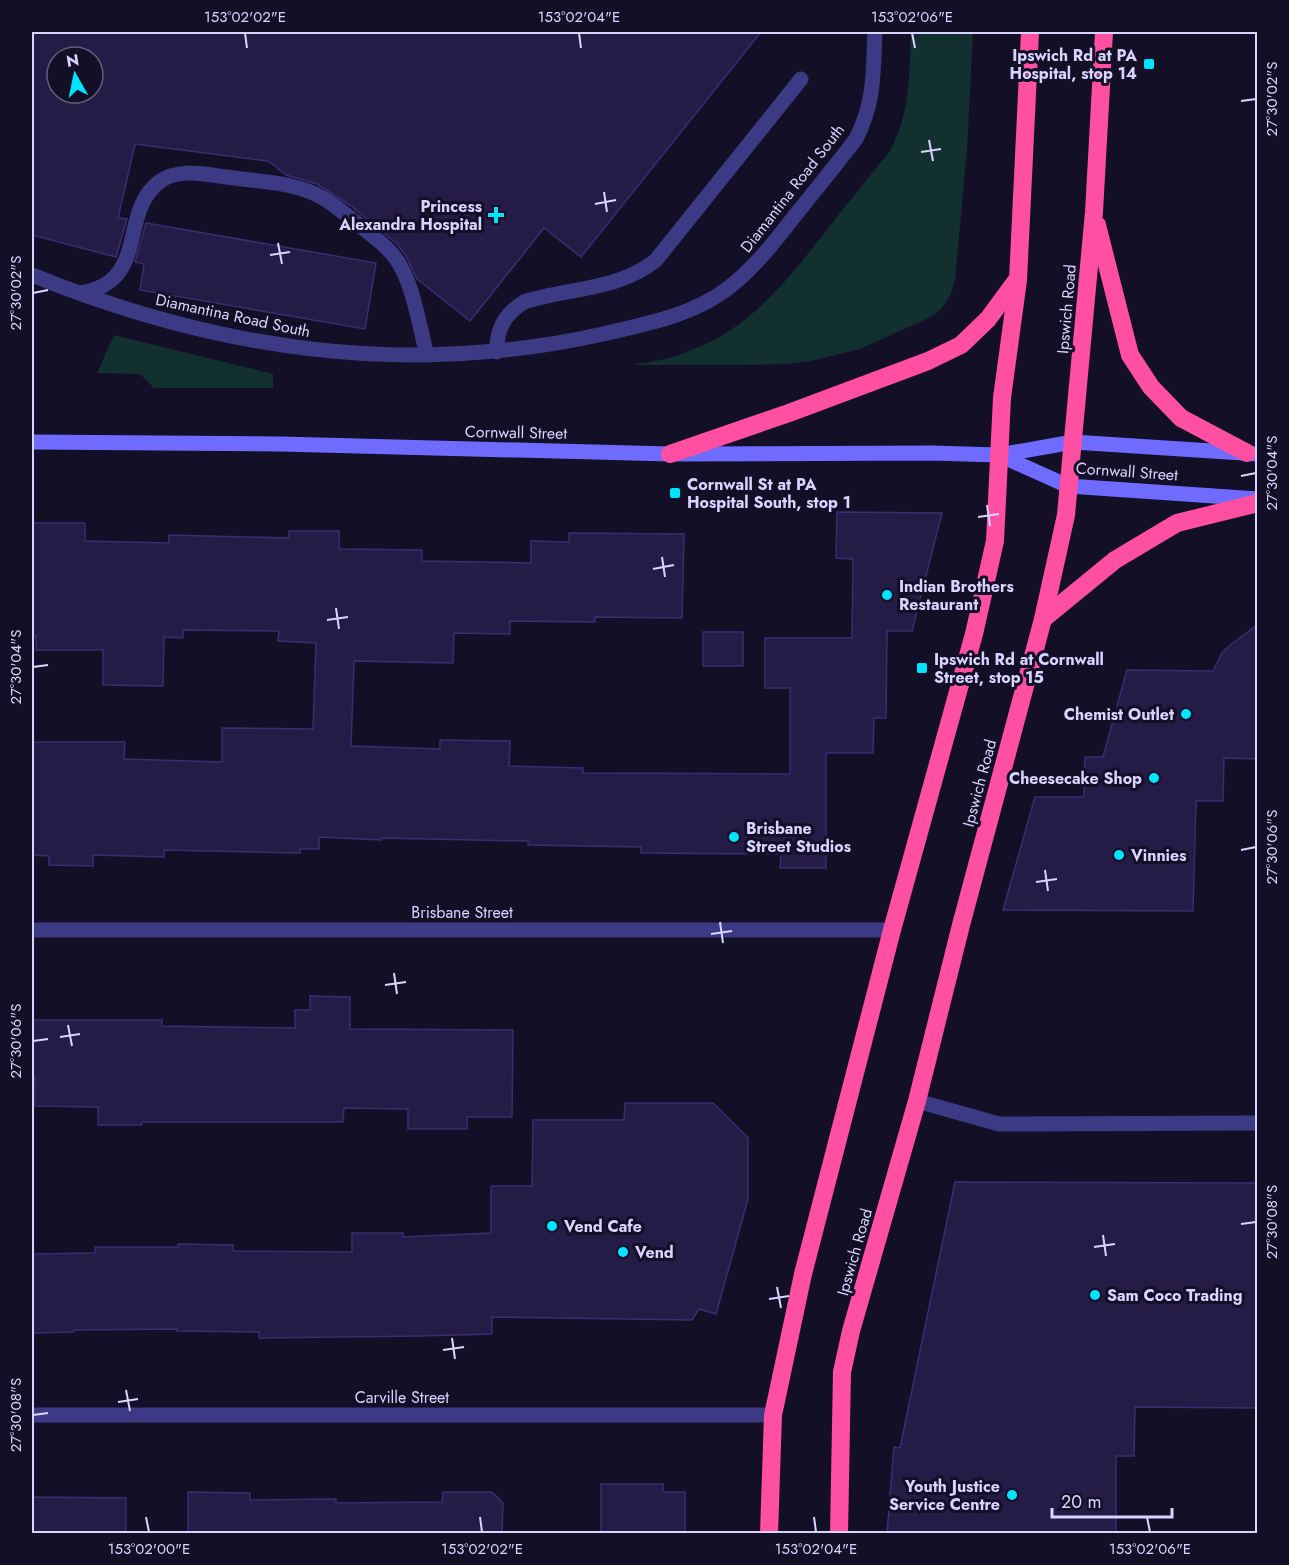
<svg xmlns="http://www.w3.org/2000/svg" width="1289" height="1565" font-family="Jost,sans-serif">
<style>
.green{fill:#12302f}
.building{fill:#241b47;stroke:#3b2d73;stroke-width:1.5;fill-rule:evenodd}
.lines{fill:none;stroke-linecap:round;stroke-linejoin:round}
.lane{stroke:#3d3a85;stroke-width:15}
.street{stroke:#3d3a85;stroke-width:15}
.secondary{stroke:#6f6bff;stroke-width:15}
.highway{stroke:#ff4fa3;stroke-width:18}
.ticks{fill:none;stroke:#d9d4ff;stroke-width:2}
.poi-dot{fill:#00e5ff;stroke:#130f26;stroke-width:2}
.labels{text-anchor:middle;stroke-width:6;stroke-linejoin:round;paint-order:stroke}
.poi-label{font-size:16px;font-weight:bold;fill:#d9d4ff;stroke:#130f26;text-anchor:start}
.street-label{font-size:16px;fill:#d9d4ff;stroke:#130f26}
.neatline{fill:none;stroke:#d9d4ff;stroke-width:2}
.ticks-label{font-size:15px;text-anchor:middle;fill:#d9d4ff}
</style>
<rect width="100%" height="100%" fill="#130f26"/>
<g class="green">
<path d="M911,32H973L967,150L955,280C951,296 946,306 933,316L860,349L811,361L788,364L741,365H632C651,362 671,359 689,351C749,329 784,284 822,236C844,208 867,179 890,151C911,110 909,76 911,32Z"/>
<polygon points="114,335 273,374 273,388 154,388 140,374 97,373"/>
</g>
<g class="building">
<path d="M32,32H761L581,257L544,228L470,321L417,279L406,256L397,244L350,205L317,184L286,175L268,161L135,144L118,218L127,219L116,257L32,235ZM57,57H93V93H57Z"/>
<polygon points="146,223 376,263 365,329 140,290 144,264 135,262"/>
<polygon points="837,512 942,513 912,631 887,631 886,718 874,718 873,753 826,753 826,868 780,868 781,854 641,853 641,847 528,845 528,841 381,838 381,840 319,837 319,849 300,849 300,853 164,850 164,857 93,855 93,866 49,865 49,856 32,855 33,742 125,742 124,759 222,762 222,728 313,729 316,643 278,641 279,631 183,630 183,638 164,637 163,686 103,685 103,650 36,650 36,636 32,636 32,523 85,523 85,541 169,543 169,535 289,538 289,531 339,531 339,549 422,550 422,561 531,563 531,541 569,542 569,533 684,534 682,618 595,617 595,622 510,621 510,634 454,633 453,663 354,661 351,746 440,749 440,740 510,741 509,766 583,768 583,773 790,774 790,688 765,688 765,638 852,638 853,559 836,558"/>
<polygon points="1257,625 1257,759 1224,758 1223,801 1196,801 1193,911 1003,910 1035,797 1084,797 1085,757 1103,757 1127,670 1213,671 1222,653 1229,646"/>
<rect x="703" y="632" width="40" height="34"/>
<polygon points="310,996 350,997 350,1029 513,1030 512,1117 467,1117 467,1129 408,1129 408,1109 344,1108 343,1122 142,1122 142,1125 98,1125 98,1107 35,1106 35,1077 32,1077 32,1020 162,1020 162,1026 295,1028 295,1010 310,1010"/>
<polygon points="625,1103 713,1103 748,1138 748,1199 716,1314 699,1309 692,1320 492,1317 492,1334 421,1336 259,1338 259,1332 177,1331 177,1329 74,1330 74,1332 32,1333 32,1254 95,1253 95,1247 178,1247 178,1244 233,1245 233,1251 352,1252 352,1233 403,1233 403,1237 491,1233 491,1186 532,1186 533,1120 624,1120"/>
<polygon points="955,1182 1257,1183 1257,1408 1135,1407 1134,1456 1116,1456 1116,1533 887,1533 894,1447 900,1448"/>
<polygon points="601,1484 663,1484 663,1492 685,1492 685,1533 601,1533"/>
<polygon points="188,1492 250,1493 250,1500 336,1499 336,1503 442,1502 443,1492 492,1492 503,1503 502,1533 188,1533"/>
<polygon points="32,1497 126,1498 126,1533 32,1533"/>
</g>
<g class="lines">
<g class="lane">
<path d="M32,275C217,350 406,378 603,334C646,324 691,316 727,289C753,269 773,244 793,218C814,192 835,166 856,139C875,101 873,73 875,32"/>
<path d="M80,293C150,282 118,214 159,182C180,166 211,176 235,178C264,182 297,183 323,198C338,207 350,218 363,228C378,240 393,251 401,267C414,290 420,329 427,355"/>
<path d="M497,352C496,329 505,314 524,302C567,288 620,290 656,260L801,79"/>
<polyline points="917,1101 999,1124 1258,1123"/>
</g>
<g class="street">
<polyline points="32,930 892,930"/>
<polyline points="32,1415 773,1415"/>
</g>
<g class="secondary">
<polyline points="32,442 281,444 670,454 932,453 999,455 1073,442 1258,454"/>
<polyline points="999,455 1068,486 1258,499"/>
</g>
<g class="highway">
<polyline points="1097,225 1130,355 1151,387 1181,418 1247,453"/>
<polyline points="670,454 789,413 928,361 961,345 988,319 1016,281"/>
<polyline points="1043,619 1115,560 1177,523 1258,503"/>
<polyline points="769,1534 773,1415 803,1274 892,930 974,634 995,541 1002,398 1018,280 1030,32"/>
<polyline points="839,1534 842,1372 851,1331 917,1101 961,925 1043,619 1066,515 1094,212 1104,32"/>
</g>
</g>
<path class="ticks" d="M245,33L247,48M579,33L581,48M912,33L915,48M1241,101L1256,99M929,140L933,161M921,152L941,149M604,192L607,212M595,204L616,200M278,243L282,264M270,255L290,252M33,293L48,290M1241,476L1256,473M987,505L990,526M978,517L999,514M662,557L665,577M653,569L674,565M336,608L339,629M327,620L348,617M33,667L48,665M1241,850L1256,847M1045,870L1048,891M1036,882L1057,879M720,922L723,943M711,934L732,931M394,973L397,994M385,985L406,982M68,1025L72,1046M60,1037L80,1034M33,1041L48,1039M1241,1224L1256,1222M1103,1235L1106,1256M1094,1247L1115,1244M777,1287L781,1308M769,1299L789,1296M452,1338L455,1359M443,1350L464,1347M126,1390L130,1411M118,1402L138,1399M33,1415L48,1413M146,1517L149,1532M480,1517L482,1532M814,1517L816,1532M1147,1517L1150,1532"/>
<g class="poi-dot">
<rect x="1143" y="58" width="12" height="12" rx="3"/>
<path d="M493 206h6v6h6v6h-6v6h-6v-6h-6v-6h6z"/>
<rect x="669" y="487" width="12" height="12" rx="3"/>
<circle cx="887" cy="595" r="6"/>
<rect x="916" y="662" width="12" height="12" rx="3"/>
<circle cx="1186" cy="714" r="6"/>
<circle cx="1154" cy="778" r="6"/>
<circle cx="734" cy="837" r="6"/>
<circle cx="1119" cy="855" r="6"/>
<circle cx="552" cy="1226" r="6"/>
<circle cx="623" cy="1252" r="6"/>
<circle cx="1095" cy="1295" r="6"/>
<circle cx="1012" cy="1495" r="6"/>
</g>
<g class="labels">
<g class="poi-label">
<text x="1137" y="61" text-anchor="end">Ipswich Rd at PA<tspan x="1137" dy="18">Hospital, stop 14</tspan></text>
<text x="482" y="212" text-anchor="end">Princess<tspan x="482" dy="18">Alexandra Hospital</tspan></text>
<text x="687" y="490">Cornwall St at PA<tspan x="687" dy="18">Hospital South, stop 1</tspan></text>
<text x="899" y="592">Indian Brothers<tspan x="899" dy="18">Restaurant</tspan></text>
<text x="934" y="665">Ipswich Rd at Cornwall<tspan x="934" dy="18">Street, stop 15</tspan></text>
<text x="1174" y="720" text-anchor="end">Chemist Outlet</text>
<text x="1142" y="784" text-anchor="end">Cheesecake Shop</text>
<text x="746" y="834">Brisbane<tspan x="746" dy="18">Street Studios</tspan></text>
<text x="1131" y="861">Vinnies</text>
<text x="564" y="1232">Vend Cafe</text>
<text x="635" y="1258">Vend</text>
<text x="1107" y="1301">Sam Coco Trading</text>
<text x="1000" y="1492" text-anchor="end">Youth Justice<tspan x="1000" dy="18">Service Centre</tspan></text>
</g>
<g class="street-label">
<text transform="translate(792 188) rotate(-52)" y="6">Diamantina Road South</text>
<text transform="translate(1066 309) rotate(-85)" y="6">Ipswich Road</text>
<text transform="translate(233 315) rotate(12)" y="6">Diamantina Road South</text>
<text transform="translate(516 432) rotate(1)" y="6">Cornwall Street</text>
<text transform="translate(1127 471) rotate(4)" y="6">Cornwall Street</text>
<text transform="translate(979 783) rotate(-75)" y="6">Ipswich Road</text>
<text x="462" y="918">Brisbane Street</text>
<text transform="translate(854 1252) rotate(-74)" y="6">Ipswich Road</text>
<text x="402" y="1403">Carville Street</text>
</g>
</g>
<rect width="1289" height="1565" fill="none" stroke="#130f26" stroke-width="66"/>
<g transform="translate(75 75) rotate(351)"><circle r="28" fill="#130f26" stroke="#625e7d" stroke-width="1.5"/>
<path d="M0-4.5L10 22L0 15L-10 22Z" fill="#00e5ff"/>
<text y="-9" font-size="16" font-weight="bold" text-anchor="middle" fill="#d9d4ff">N</text>
</g>
<path d="M1052 1508v9h120v-9" fill="none" stroke="#d9d4ff" stroke-width="3"/>
<text x="1061" y="1508" font-size="18" fill="#d9d4ff" stroke="#130f26" stroke-width="4.5" paint-order="stroke">20 m</text>
<rect x="33" y="33" width="1223" height="1499" class="neatline"/>
<g class="ticks-label">
<text x="245" y="22">153°02'02"E</text>
<text x="579" y="22">153°02'04"E</text>
<text x="912" y="22">153°02'06"E</text>
<text transform="translate(1272 99) rotate(-90)" y="5">27°30'02"S</text>
<text transform="translate(16 293) rotate(-90)" y="5">27°30'02"S</text>
<text transform="translate(1272 473) rotate(-90)" y="5">27°30'04"S</text>
<text transform="translate(16 667) rotate(-90)" y="5">27°30'04"S</text>
<text transform="translate(1272 847) rotate(-90)" y="5">27°30'06"S</text>
<text transform="translate(16 1041) rotate(-90)" y="5">27°30'06"S</text>
<text transform="translate(1272 1222) rotate(-90)" y="5">27°30'08"S</text>
<text transform="translate(16 1415) rotate(-90)" y="5">27°30'08"S</text>
<text x="149" y="1554">153°02'00"E</text>
<text x="482" y="1554">153°02'02"E</text>
<text x="816" y="1554">153°02'04"E</text>
<text x="1150" y="1554">153°02'06"E</text>
</g>
</svg>
